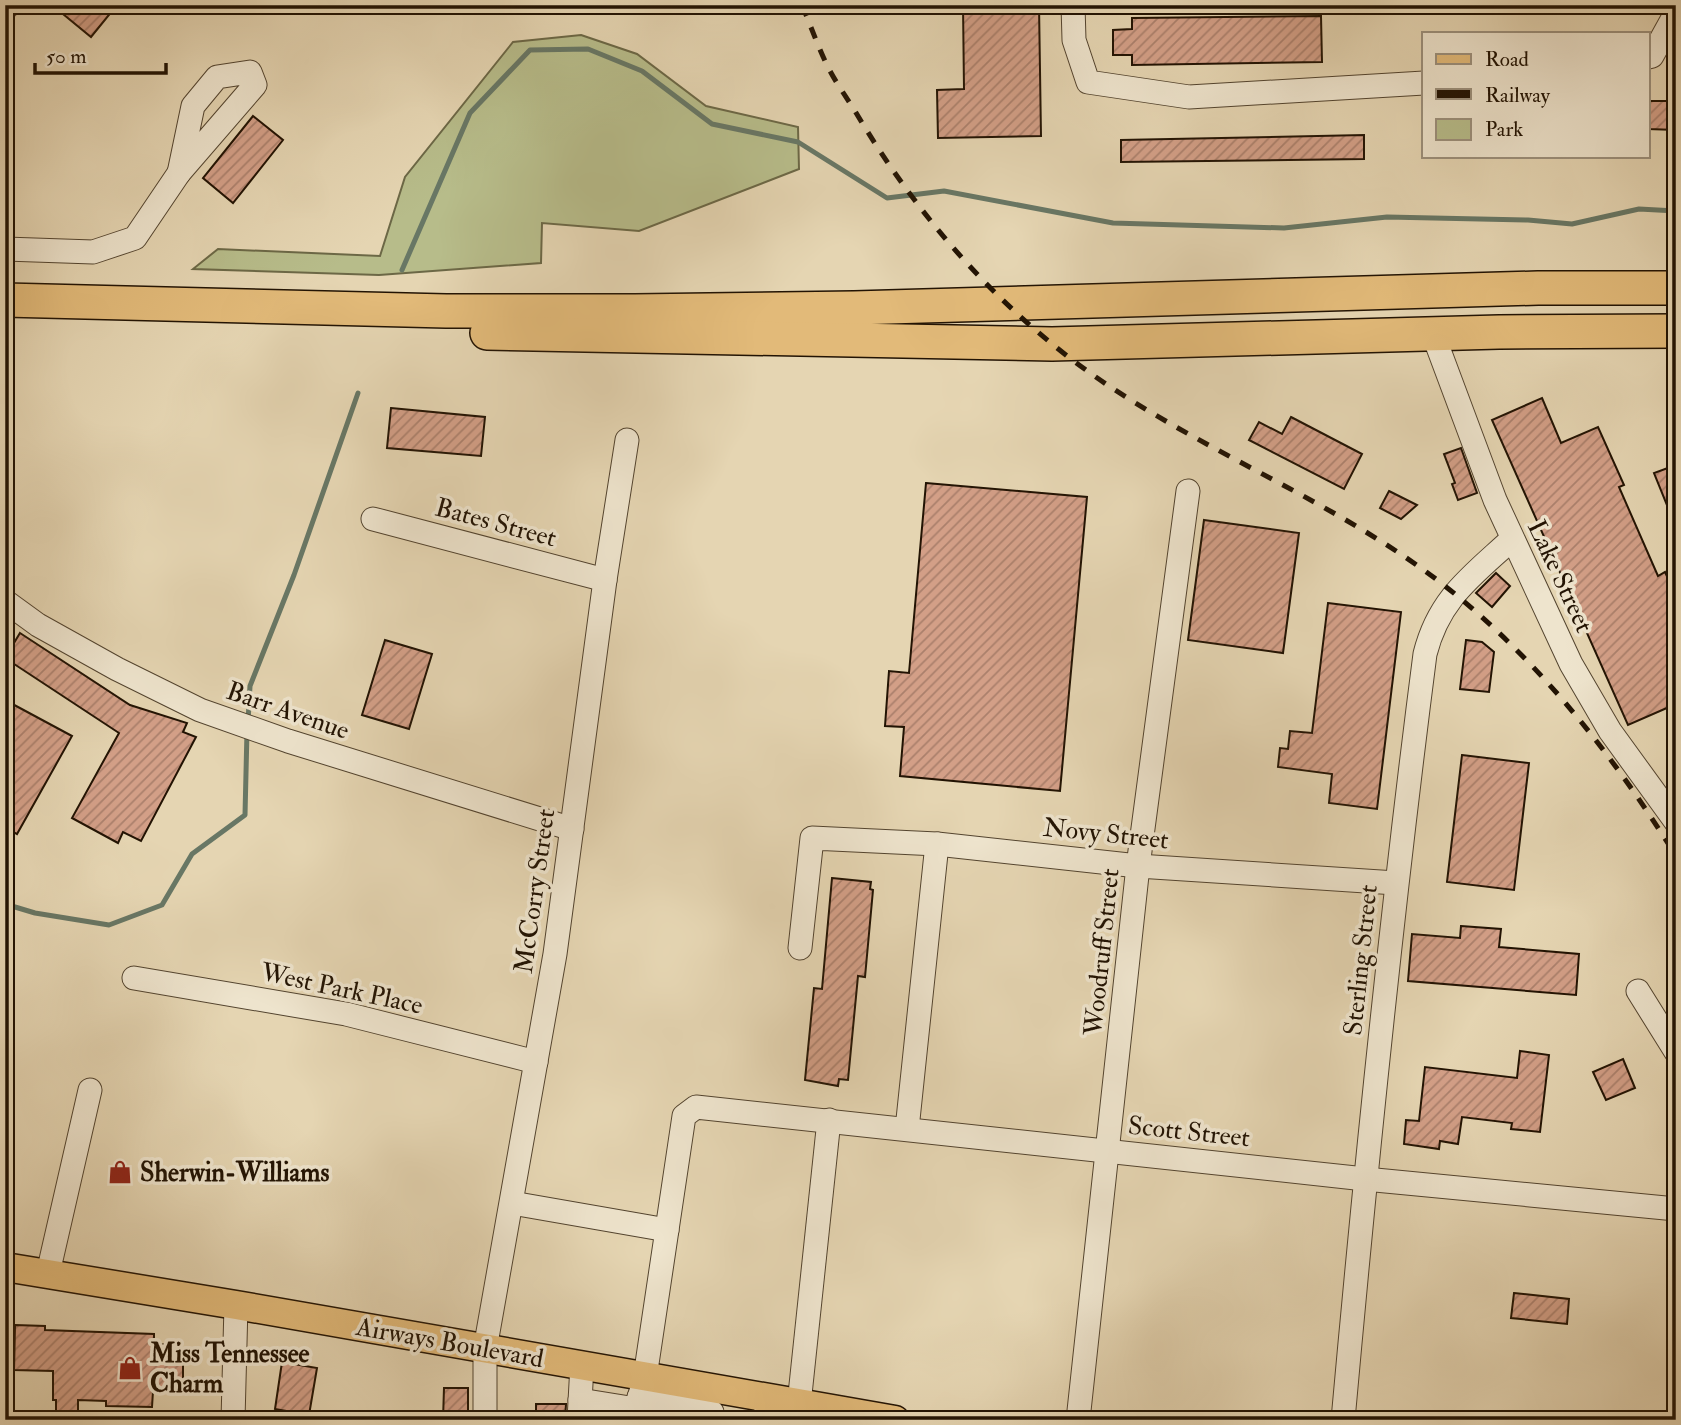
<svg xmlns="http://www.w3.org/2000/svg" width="1681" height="1425" font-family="'IM FELL Double Pica',serif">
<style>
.green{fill:#b7bc8a;stroke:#6c6846;stroke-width:2}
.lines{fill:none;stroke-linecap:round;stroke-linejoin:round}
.stream{stroke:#687765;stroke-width:5}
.building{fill:url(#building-hatch);stroke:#221303;stroke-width:2}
.minor-casing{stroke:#53442f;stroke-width:25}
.major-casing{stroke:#221303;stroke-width:31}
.highway-casing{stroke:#221303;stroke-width:36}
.minor{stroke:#eee4cd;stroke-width:23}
.major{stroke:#e2ba79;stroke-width:28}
.highway{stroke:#e2ba79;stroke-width:33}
.rail{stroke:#221303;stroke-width:5;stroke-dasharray:12 12;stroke-linecap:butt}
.labels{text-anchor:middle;stroke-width:7;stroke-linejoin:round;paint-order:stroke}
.street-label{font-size:26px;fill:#221303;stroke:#eee4cd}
.poi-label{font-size:26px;font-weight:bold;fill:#221303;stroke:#eee4cd;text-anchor:start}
</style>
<defs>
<pattern id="building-hatch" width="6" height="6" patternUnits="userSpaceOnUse" patternTransform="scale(1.75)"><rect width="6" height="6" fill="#d39f87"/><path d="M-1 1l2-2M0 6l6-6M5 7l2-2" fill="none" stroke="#ab806c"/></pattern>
</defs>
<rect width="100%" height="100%" fill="#e5d5b2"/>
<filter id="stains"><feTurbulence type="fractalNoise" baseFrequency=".00286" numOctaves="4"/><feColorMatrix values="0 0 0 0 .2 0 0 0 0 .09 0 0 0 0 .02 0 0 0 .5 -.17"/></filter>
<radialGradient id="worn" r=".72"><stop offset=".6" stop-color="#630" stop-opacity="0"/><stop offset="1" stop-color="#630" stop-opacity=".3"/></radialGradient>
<polygon class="green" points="581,35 637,54 706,106 798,127 799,169 639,231 542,223 541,263 379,275 193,269 218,249 380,256 405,177 513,42"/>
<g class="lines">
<g class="stream">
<polyline points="402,270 470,113 530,50 588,49 642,71 712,124 798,142 887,198 944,191 1113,223 1284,228 1387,217 1528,220 1572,224 1639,209 1676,211"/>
<polyline points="248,722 250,686 294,575 358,393"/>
<polyline points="5,904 35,913 109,925 162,905 192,854 245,815 247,731"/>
</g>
</g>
<g class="building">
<polygon points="52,5 117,5 91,37"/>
<polygon points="963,5 1039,5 1041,136 938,138 937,90 964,89"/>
<polygon points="1321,16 1322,62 1132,65 1132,55 1113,55 1113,30 1132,29 1132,18"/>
<polygon points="1648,101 1676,101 1676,130 1648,129"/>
<polygon points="253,116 283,140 233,203 203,178"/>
<polygon points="1364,135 1364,159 1121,162 1121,140"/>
<polygon points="1542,398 1561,443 1598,427 1624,485 1619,487 1658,576 1665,572 1676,596 1676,704 1628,725 1492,420"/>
<polygon points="391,408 485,417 481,456 387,448"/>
<polygon points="1291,417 1362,454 1344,489 1249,440 1259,422 1282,434"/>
<polygon points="1461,448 1477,493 1458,500 1452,484 1455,483 1444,454"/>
<polygon points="1676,465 1676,525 1675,525 1654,473"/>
<polygon points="926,483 1087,497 1060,791 900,776 904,727 885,726 889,671 909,673"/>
<polygon points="1389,491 1417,505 1401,519 1380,508"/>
<polygon points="1204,520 1299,533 1283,653 1188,640"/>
<polygon points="1496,573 1510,586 1492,607 1476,593"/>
<polygon points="1328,603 1401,612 1377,809 1329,803 1332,774 1278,767 1280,748 1288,749 1290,731 1312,733"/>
<polygon points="20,633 130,705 187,723 183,732 196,737 141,841 123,832 118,843 72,818 119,733 5,658"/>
<polygon points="385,640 432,654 409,729 362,715"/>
<polygon points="1466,640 1482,642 1494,652 1489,692 1460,689"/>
<polygon points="5,700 72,736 17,834 5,827"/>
<polygon points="1462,755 1529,763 1514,890 1447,882"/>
<polygon points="832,878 871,882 870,889 873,890 865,977 858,976 848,1080 839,1079 838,1086 805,1080 814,988 822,989"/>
<polygon points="1461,926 1501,929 1499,947 1579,954 1576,995 1408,981 1412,934 1460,938"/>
<polygon points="1520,1051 1549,1055 1540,1132 1511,1129 1512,1123 1462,1117 1458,1144 1440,1141 1439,1149 1404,1144 1406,1120 1419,1121 1425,1067 1517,1078"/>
<polygon points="1623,1059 1635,1088 1606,1100 1593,1072"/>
<polygon points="1514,1293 1569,1299 1567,1324 1511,1318"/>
<polygon points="15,1325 45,1326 45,1330 154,1334 154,1344 177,1345 183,1349 183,1392 153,1391 152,1407 106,1406 106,1401 78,1400 78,1420 56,1420 56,1400 53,1400 53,1371 14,1370"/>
<polygon points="282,1362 317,1368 309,1415 275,1409"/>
<polygon points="444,1388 468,1388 468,1420 443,1420"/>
<polygon points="536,1404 566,1404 565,1420 536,1420"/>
</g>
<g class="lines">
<g class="minor-casing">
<g id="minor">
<polyline points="1073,5 1074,40 1088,82 1189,97 1424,83"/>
<polyline points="5,9 9,5"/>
<polyline points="1648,57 1652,56 1673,18 1674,5"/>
<polygon points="250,72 255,85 179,173 193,106 217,77"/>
<polyline points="5,249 93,252 135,238 179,173"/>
<polyline points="1433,334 1495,500 1571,664 1610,731 1676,822"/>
<polyline points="373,519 605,580"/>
<polyline points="5,601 38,625 117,669 200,710 288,741 572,829"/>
<polyline points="800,948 812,838 937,844 1138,866 1396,883"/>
<polyline points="134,978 346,1014 536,1062"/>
<polyline points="1638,991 1676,1052"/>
<polyline points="907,1129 937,844"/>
<polyline points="512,1203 667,1230"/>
<polyline points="48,1273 90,1090"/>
<polyline points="639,1397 712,1412 710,1420"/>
<polyline points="766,1398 766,1420"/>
<polyline points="580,1400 636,1409 645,1377 684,1116 696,1107 1365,1179 1676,1209"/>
<polyline points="799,1404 829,1120"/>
<polyline points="233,1420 236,1305"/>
<polyline points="485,1420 485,1349 555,954 605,580 627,440"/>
<polyline points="579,1420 582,1365"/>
<polyline points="1078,1420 1138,866 1188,491"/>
<path d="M1343,1420C1366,1164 1392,909 1425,654C1439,598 1472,576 1512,539"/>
</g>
</g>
<g class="major-casing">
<polyline id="major" points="5,1267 236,1305 895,1420"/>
</g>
<g class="highway-casing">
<g id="highway">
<polyline points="5,300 446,311 635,311 854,308 1538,288 1676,288"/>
<polyline points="487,333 1052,344 1499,332 1676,331"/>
</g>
</g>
<use href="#minor" class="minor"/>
<use href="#major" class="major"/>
<use href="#highway" class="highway"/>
<path class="rail" d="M802,5C810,24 817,44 826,63C834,80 845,95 855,111C920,221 1006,318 1112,388C1223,461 1352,510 1455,594C1544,667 1615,758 1676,856"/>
</g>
<defs>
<g id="shop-bare" transform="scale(1.89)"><path d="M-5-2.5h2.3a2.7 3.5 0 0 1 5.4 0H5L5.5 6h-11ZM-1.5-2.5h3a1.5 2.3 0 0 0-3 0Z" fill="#8f2418" stroke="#eee4cd" stroke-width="2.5" paint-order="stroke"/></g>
</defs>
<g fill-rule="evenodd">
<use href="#shop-bare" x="120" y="1172"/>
<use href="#shop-bare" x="130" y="1368"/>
</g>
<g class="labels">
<g class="street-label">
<text transform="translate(496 522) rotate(15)" y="9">Bates Street</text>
<text transform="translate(1561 576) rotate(65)" y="9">Lake Street</text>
<text transform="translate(288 710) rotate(19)" y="9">Barr Avenue</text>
<text transform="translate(1106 833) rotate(6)" y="9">Novy Street</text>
<text transform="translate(534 891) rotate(-82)" y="9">McCorry Street</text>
<text transform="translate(1101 952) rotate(-84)" y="9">Woodruff Street</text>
<text transform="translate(1360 960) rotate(-84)" y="9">Sterling Street</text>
<text transform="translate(342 988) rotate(12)" y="9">West Park Place</text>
<text transform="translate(1189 1131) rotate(6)" y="9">Scott Street</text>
<text transform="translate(450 1342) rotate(10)" y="9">Airways Boulevard</text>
</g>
<g class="poi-label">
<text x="140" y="1181">Sherwin-Williams</text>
<text x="150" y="1362">Miss Tennessee<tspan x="150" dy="30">Charm</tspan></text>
</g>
</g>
<rect width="1681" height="1425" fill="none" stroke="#e5d5b2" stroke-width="28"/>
<rect x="7" y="7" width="1667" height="1411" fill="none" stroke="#221303" stroke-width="3.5"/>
<rect x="14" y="14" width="1653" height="1397" fill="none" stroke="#221303" stroke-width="2"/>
<rect x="1422" y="32" width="228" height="126" fill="#eee4cd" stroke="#9c907c" stroke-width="2"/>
<rect x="1436" y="54" width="35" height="10" fill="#e2ba79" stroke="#9c907c" stroke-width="2"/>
<text x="1485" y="66" font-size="21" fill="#221303">Road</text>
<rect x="1436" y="89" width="35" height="10" fill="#221303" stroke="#9c907c" stroke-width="2"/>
<text x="1485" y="102" font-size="21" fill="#221303">Railway</text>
<rect x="1436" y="119" width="35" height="21" fill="#b7bc8a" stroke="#9c907c" stroke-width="2"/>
<text x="1485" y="136" font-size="21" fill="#221303">Park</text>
<path d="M35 63v10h131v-10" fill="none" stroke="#221303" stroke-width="3.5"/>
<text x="46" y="63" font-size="21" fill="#221303" stroke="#eee4cd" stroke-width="5" paint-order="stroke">50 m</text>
<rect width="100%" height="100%" filter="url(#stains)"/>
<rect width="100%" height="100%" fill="url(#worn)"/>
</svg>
